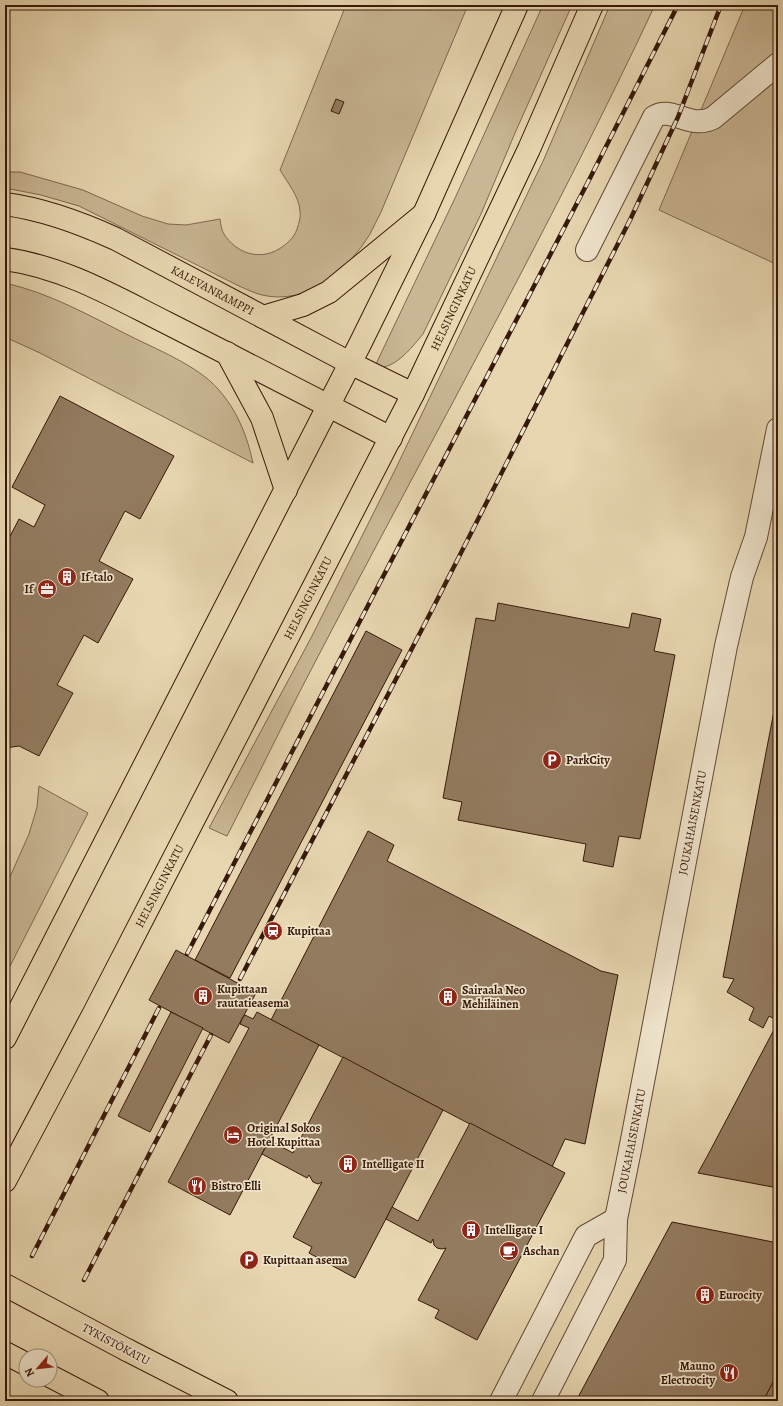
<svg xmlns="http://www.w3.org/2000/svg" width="783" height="1406" font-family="Alegreya,serif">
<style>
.green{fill:#c9b694;stroke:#80674e}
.building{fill:#937b60;stroke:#371809}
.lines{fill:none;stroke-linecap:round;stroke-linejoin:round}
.minor-casing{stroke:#634833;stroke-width:24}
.major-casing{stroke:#371809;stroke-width:24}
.highway-casing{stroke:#371809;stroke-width:24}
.minor{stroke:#efe4cc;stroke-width:22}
.major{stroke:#e7d6b0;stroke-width:22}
.highway{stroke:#e7d6b0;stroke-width:22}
.rail-casing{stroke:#371809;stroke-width:4.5}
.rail{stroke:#efe4cc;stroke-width:3;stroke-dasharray:9;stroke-linecap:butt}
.major-bridge-casing{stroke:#371809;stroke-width:24;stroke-linecap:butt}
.major-bridge{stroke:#e7d6b0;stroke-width:22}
.labels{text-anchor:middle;stroke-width:3.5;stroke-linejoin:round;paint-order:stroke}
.street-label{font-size:12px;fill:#371809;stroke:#efe4cc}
.poi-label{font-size:12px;font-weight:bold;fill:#371809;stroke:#efe4cc;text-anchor:start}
</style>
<rect width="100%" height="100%" fill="#e7d6b0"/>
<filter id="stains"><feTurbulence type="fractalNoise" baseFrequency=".005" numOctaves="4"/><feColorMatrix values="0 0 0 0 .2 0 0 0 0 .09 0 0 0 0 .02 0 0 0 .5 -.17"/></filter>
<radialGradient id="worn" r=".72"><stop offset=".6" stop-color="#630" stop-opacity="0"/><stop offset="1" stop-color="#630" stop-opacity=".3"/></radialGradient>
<g class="green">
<path d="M346,5H468L381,212C377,219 374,227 370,234C348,270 307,306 262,295C254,293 246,289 239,286L79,206L41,195L5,188V172H20L83,190L142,216L168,224L186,225L220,219C221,224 221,230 224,234C236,253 259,261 279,249C287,244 294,238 297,229C299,223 301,217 300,211C299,196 287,182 280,170Z"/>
<path d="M543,5H572L515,133L481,214L423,334C414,345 399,364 384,367C382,367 378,367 375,366L456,196Z"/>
<path d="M610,5H655C553,222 436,431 325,643C291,707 260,772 227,836L209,828L312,636L396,468L544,159Z"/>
<polygon points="745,5 778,5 778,265 659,210"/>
<path d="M5,283C50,293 90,316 130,336C158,350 198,366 218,389C237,410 247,435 253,463L40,353L5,337Z"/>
<polygon points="39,786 88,813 5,976 5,888 29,834 37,807"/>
</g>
<g class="building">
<polygon points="336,99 344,102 339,114 331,111"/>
<polygon points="60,396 174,456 140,519 125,511 99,561 133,579 98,643 84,635 57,685 73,693 39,756 19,746 5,748 5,546 19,519 34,527 45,505 12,487"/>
<polygon points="498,603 629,628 632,613 661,619 654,651 675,655 640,839 619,836 613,867 583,861 586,844 458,820 462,802 443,798 476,618 495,621"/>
<polygon points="366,631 402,650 230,978 195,960"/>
<polygon points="778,690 778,1021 769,1016 763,1028 749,1020 754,1008 727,992 734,979 723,977"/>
<polygon points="368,831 394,845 387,861 601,971 618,975 585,1144 565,1139 552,1167 271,1020"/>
<polygon points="176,950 256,993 229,1043 149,1000"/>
<polygon points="171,1012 203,1028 150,1132 118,1116"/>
<polygon points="257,1012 319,1045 230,1215 168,1182 249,1028 240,1024 242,1019 245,1015 253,1019"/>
<polygon points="778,1022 778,1188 698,1173 710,1151"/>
<polygon points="343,1057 443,1110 355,1278 309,1253 312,1247 293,1237 322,1182 318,1184 313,1182 309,1175 307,1178 262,1154 269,1140 293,1153"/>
<polygon points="470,1123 565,1173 477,1340 435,1318 439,1310 418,1300 446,1248 442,1249 437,1248 434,1245 433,1239 431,1243 386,1219 392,1207 418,1221"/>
<polygon points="672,1222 778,1243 778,1261 776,1265 778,1267 778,1373 763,1401 576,1401"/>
<polygon points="778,1373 778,1401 763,1401"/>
</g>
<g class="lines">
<g class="minor-casing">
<g id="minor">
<path d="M587,250L654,117C672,105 688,130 713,118L778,64"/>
<polyline points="501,1401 586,1236 616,1219"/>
<path id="s1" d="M543,1401L615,1260L616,1219L631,1145L726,646L742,577L756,537L778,429"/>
</g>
</g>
<g class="major-casing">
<g id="major">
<path id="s2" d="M5,204C43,209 81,223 116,239L350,363L413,394"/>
<path d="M5,259C64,267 115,297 167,323C242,361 317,400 391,438"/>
<polyline points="263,317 303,305 329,292 424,214"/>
<polyline points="227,353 262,418 286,490"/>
<polyline points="127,1350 227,1401"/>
<polyline points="5,1353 26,1364"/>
<polyline points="50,1376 98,1401"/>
</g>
</g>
<g class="highway-casing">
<g id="highway">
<polyline points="5,1038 361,342 424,214 517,5"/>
<path id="s3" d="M5,1181L94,1013L413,394L529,149L592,5"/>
</g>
</g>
<use href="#minor" class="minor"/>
<use href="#major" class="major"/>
<use href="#highway" class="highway"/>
<g class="rail-casing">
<g id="rail">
<polyline points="187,954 588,182 678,5"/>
<polyline points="240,979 433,608 630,220 678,117 721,5"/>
<polyline points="32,1256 159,1008"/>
<polyline points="84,1280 211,1035"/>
</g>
</g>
<use href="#rail" class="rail"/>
<g class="major-bridge-casing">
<polyline id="major-bridge" points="5,1285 127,1350"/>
</g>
<use href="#major-bridge" class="major-bridge"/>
</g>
<defs>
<g id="building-disc" transform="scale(1)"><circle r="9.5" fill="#8f2418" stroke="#efe4cc"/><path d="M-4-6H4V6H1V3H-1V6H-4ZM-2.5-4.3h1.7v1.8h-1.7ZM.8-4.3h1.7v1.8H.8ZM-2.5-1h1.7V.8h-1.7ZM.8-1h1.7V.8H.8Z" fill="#fff"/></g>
<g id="office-disc" transform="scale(1)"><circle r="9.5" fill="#8f2418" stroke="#efe4cc"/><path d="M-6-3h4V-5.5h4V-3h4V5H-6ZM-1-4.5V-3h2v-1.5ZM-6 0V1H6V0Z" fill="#fff"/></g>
<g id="parking-disc" transform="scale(1)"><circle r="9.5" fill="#8f2418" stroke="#efe4cc"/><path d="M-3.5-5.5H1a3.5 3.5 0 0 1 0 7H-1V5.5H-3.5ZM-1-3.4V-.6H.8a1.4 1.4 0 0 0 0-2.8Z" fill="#fff"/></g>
<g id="station-disc" transform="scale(1)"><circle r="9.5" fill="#8f2418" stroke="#efe4cc"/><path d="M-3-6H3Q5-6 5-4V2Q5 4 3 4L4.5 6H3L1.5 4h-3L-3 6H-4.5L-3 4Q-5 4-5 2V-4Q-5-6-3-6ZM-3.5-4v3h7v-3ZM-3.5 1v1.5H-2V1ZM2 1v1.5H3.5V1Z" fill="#fff"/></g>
<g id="hotel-disc" transform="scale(1)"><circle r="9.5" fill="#8f2418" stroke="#efe4cc"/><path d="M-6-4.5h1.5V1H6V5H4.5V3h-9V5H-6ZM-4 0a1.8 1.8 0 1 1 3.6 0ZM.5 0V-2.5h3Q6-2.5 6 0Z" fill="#fff"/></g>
<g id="restaurant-disc" transform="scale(1)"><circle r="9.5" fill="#8f2418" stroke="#efe4cc"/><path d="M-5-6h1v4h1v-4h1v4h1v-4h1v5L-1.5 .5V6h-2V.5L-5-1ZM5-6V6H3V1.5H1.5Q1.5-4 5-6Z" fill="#fff"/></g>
<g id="cafe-disc" transform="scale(1)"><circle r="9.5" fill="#8f2418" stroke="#efe4cc"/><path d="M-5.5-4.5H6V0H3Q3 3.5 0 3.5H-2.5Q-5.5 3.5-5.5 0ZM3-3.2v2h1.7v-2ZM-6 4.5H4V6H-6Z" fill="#fff"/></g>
</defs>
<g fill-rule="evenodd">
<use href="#building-disc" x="67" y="577"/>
<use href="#office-disc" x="47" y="589"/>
<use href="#parking-disc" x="552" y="760"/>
<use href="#station-disc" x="273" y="931"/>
<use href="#building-disc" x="203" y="996"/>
<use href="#building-disc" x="448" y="997"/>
<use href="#hotel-disc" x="233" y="1135"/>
<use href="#building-disc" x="348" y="1164"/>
<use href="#restaurant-disc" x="197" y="1186"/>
<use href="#building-disc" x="471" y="1230"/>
<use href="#cafe-disc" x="509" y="1251"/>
<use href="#parking-disc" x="249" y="1260"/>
<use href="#building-disc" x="705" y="1295"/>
<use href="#restaurant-disc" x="729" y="1373"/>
</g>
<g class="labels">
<g class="street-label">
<text dy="4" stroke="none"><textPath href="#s2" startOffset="226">KALEVANRAMPPI</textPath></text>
<text dy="4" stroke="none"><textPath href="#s3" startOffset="981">HELSINGINKATU</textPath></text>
<text dy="4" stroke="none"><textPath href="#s3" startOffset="657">HELSINGINKATU</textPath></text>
<text dy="4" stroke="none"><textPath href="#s1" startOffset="603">JOUKAHAISENKATU</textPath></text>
<text dy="4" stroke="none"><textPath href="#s3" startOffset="333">HELSINGINKATU</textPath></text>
<text dy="4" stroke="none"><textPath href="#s1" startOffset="279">JOUKAHAISENKATU</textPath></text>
<text transform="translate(116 1344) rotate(28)" y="4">TYKISTÖKATU</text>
</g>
<g class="poi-label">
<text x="81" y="581">If-talo</text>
<text x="33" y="593" text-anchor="end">If</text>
<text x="566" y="764">ParkCity</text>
<text x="287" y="935">Kupittaa</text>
<text x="217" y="993">Kupittaan<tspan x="217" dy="14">rautatieasema</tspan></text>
<text x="462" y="994">Sairaala Neo<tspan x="462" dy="14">Mehiläinen</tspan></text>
<text x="247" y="1132">Original Sokos<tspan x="247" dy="14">Hotel Kupittaa</tspan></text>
<text x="362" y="1168">Intelligate II</text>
<text x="211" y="1190">Bistro Elli</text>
<text x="485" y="1234">Intelligate I</text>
<text x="523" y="1255">Aschan</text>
<text x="263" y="1264">Kupittaan asema</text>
<text x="719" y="1299">Eurocity</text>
<text x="715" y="1370" text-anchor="end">Mauno<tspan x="715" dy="14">Electrocity</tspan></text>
</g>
</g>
<rect width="783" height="1406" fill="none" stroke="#e7d6b0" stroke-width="20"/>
<rect x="6" y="6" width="771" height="1394" fill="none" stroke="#371809" stroke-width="2"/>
<rect x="10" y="10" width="763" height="1386" fill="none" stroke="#371809"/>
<g transform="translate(38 1368) rotate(242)"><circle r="19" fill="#efe4cc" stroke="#a5927e"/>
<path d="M0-3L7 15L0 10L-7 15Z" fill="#8f2418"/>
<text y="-6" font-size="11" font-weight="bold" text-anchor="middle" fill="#371809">N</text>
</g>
<rect width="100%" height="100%" filter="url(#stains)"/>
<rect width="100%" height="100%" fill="url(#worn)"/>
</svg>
